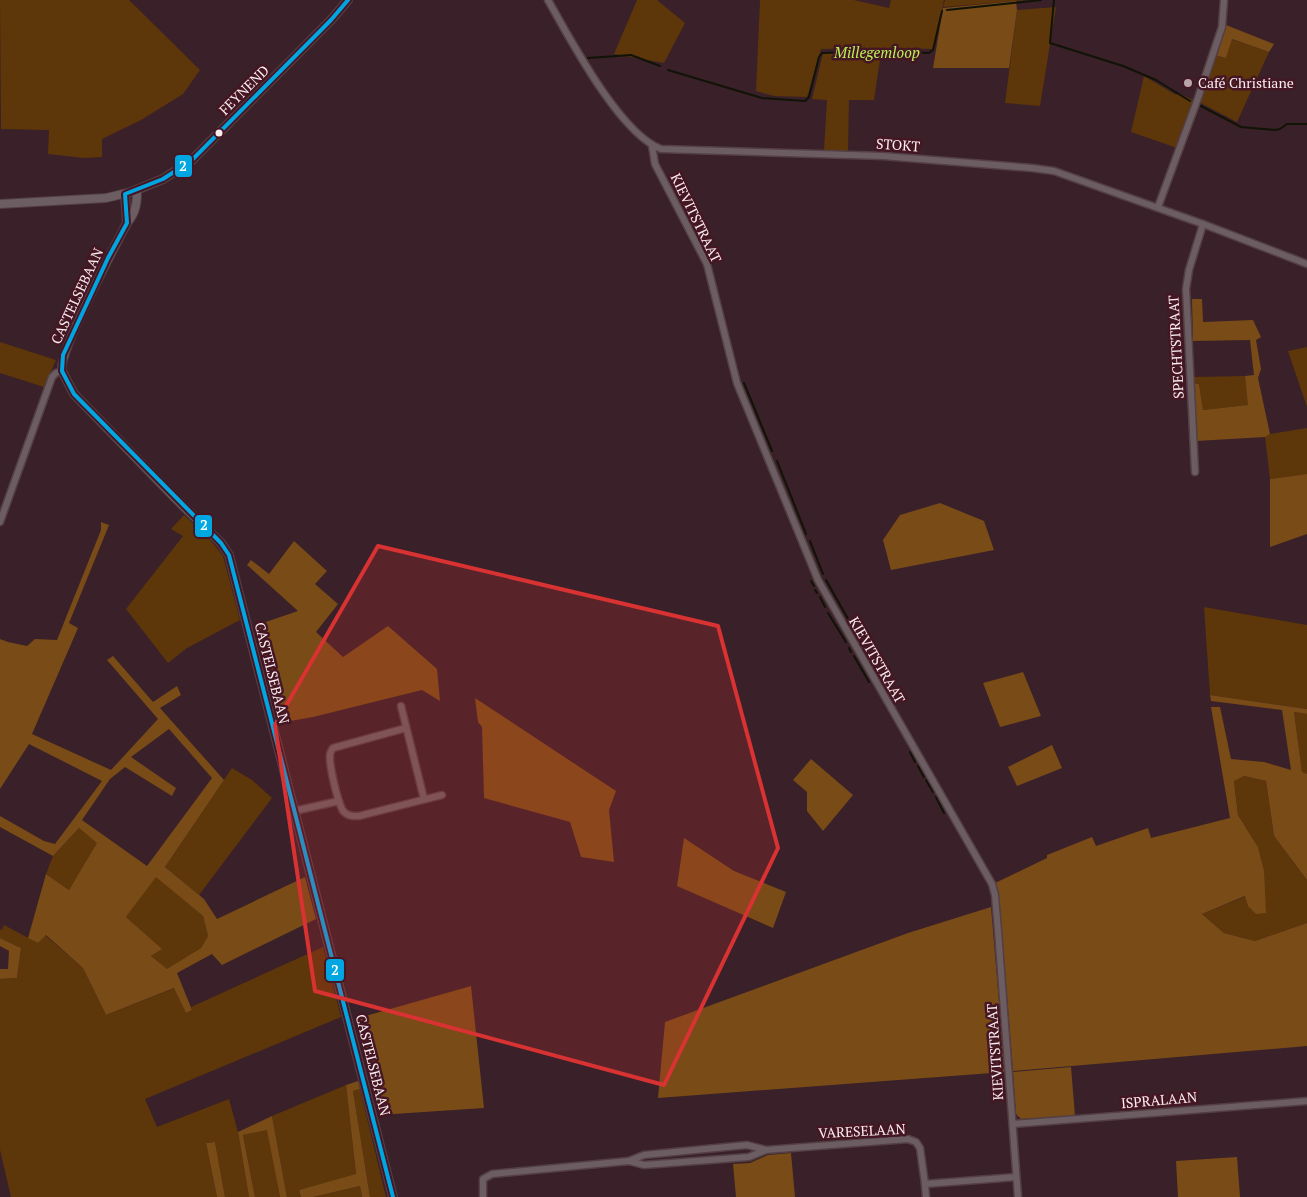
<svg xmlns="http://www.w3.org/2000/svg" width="1307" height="1197" font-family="'PT Serif',serif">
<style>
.green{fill:#5d3609}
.forest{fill:#784b17;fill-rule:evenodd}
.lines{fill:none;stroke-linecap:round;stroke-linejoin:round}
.stream{stroke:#101306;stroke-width:2}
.minor-casing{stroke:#533f45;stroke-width:9}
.tertiary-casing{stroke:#533f45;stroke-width:10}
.minor{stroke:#6b5d61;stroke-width:6}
.tertiary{stroke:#6b5d61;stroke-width:8}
.bus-1-casing{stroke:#451623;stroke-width:8}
.bus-1{stroke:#00a6e2;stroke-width:4}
.marked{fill:#d83232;fill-opacity:0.2;stroke:#d83232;stroke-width:4;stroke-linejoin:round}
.poi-dot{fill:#b7a6aa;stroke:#451623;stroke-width:2}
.bus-dot{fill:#fbeef0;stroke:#451623;stroke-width:2}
.labels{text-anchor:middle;stroke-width:5;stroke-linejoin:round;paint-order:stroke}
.poi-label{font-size:14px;fill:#fbeef0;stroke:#451623;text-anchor:start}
.street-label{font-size:14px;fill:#fbeef0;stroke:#451623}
.water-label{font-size:15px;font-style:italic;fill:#baf153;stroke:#451623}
.line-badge{stroke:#451623;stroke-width:2}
.badge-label{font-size:14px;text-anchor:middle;font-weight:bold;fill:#fff}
</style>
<rect width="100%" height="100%" fill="#3a2028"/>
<g class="green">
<polygon points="0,0 129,0 200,70 183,94 141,120 102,139 102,157 84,158 48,154 49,130 1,129"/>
<polygon points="637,0 657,0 685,23 664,63 614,54"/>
<polygon points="760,0 854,0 889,8 891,0 944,0 934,49 886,48 821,49 807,97 774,96 756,91"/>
<polygon points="945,0 1027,0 943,7"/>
<polygon points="1056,7 1040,106 1005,103 1017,10"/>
<polygon points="1231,39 1269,52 1237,122 1199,102 1216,56 1226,58"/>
<polygon points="823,53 881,53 874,100 849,100 848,151 824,150 827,100 812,99"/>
<polygon points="1144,76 1176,95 1178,93 1193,100 1177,148 1131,132"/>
<polygon points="0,342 56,360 44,387 0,373"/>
<polygon points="1307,347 1307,407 1288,351"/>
<polygon points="1245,376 1249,405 1203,410 1199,384 1192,383 1193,377"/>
<polygon points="1307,428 1307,474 1270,479 1265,437 1270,434"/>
<polygon points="184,515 212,542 223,556 240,620 187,648 168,663 126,609 183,536 171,529"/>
<polygon points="1204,607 1307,625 1307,709 1210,695"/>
<polygon points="1294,712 1307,714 1307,774 1302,773"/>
<polygon points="232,768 252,780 272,798 199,895 165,867"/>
<polygon points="1244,776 1266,781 1274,836 1307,880 1307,923 1255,941 1224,933 1202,914 1264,889 1264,870 1258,847 1238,815 1234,780"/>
<polygon points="79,828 98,843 69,890 46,874 53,856"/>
<polygon points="156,876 203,916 208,936 201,948 167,970 151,956 161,949 126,917"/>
<polygon points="4,925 38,943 45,935 83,968 106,1015 175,988 186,1013 192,1010 191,1007 323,947 341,1017 145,1099 157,1127 229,1099 238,1132 249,1197 225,1197 215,1142 206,1143 217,1197 11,1197 0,1150 0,979 17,978 21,948 0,938 0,929 2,930"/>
<polygon points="346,1085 356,1175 299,1190 301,1197 287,1197 272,1116"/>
<polygon points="360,1089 386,1197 370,1197 353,1091"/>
<polygon points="268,1129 280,1197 255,1197 243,1135"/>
<polygon points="360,1186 362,1197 313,1197"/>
</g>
<g class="forest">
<polygon points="1016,1 1017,10 1009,68 933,68 943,8"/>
<polygon points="1226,25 1274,44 1269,52 1232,39 1226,58 1217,56"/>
<polygon points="1192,299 1202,299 1203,322 1253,320 1261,337 1256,340 1261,369 1258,378 1270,434 1265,437 1196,441 1192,383 1199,384 1203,410 1248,405 1245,376 1254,375 1250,340 1193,341"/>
<polygon points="1307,474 1307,534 1270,547 1270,479"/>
<polygon points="940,503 984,521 994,550 891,570 883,540 900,515"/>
<path d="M101,522L109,525L69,623L78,628L32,734L111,770L158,719L107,660L113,656L153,702L177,686L181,695L160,708L224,780L165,867L204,899L217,919L305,877L316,919L222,965L212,954L177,973L192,1010L186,1013L174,988L106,1015L83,968L46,935L38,943L28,938L46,874L69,890L97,843L79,828L53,856L0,827V816L44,841L55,844L102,781L29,744L0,789V639L8,642L27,646L35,639L57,640L101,530ZM169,729L212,778L147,866L82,820L110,779L125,767L172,796L176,788L131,757ZM156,877L203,916L208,936L201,948L167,969L151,956L162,949L126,917Z"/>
<polygon points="294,541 327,571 315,584 338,604 316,632 343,657 388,626 437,669 440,701 422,690 313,717 279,723 254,626 298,611 247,565 251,560 269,574"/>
<polygon points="1023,672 1041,716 1000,727 983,683"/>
<polygon points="1210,695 1307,709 1307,714 1294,712 1302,772 1307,774 1307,880 1274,836 1266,781 1244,776 1234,781 1238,815 1258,847 1264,870 1266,913 1256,914 1248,906 1245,896 1202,914 1224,933 1255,941 1307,923 1307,1046 1013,1071 1000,908 995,883 1047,858 1047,855 1092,837 1096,846 1148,828 1151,838 1230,818 1211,707 1220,707 1231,759 1264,762 1291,770 1282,710 1211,701"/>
<polygon points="475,698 616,791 609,810 614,862 581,857 570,822 484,798 482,727 478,722"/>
<polygon points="1052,745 1062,768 1017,786 1008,767"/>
<polygon points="811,759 853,795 823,831 807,811 807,792 793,780"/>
<polygon points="684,838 734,871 786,892 773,928 677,886"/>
<polygon points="991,907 1005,1072 658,1098 665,1022 908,933"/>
<polygon points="0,938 21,948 17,978 0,979 0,969 8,969 9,951 0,946"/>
<polygon points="471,986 484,1108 379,1115 355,1019"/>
<polygon points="1071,1067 1075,1116 1021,1119 1016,1114 1013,1072"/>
<polygon points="358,1081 360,1089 353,1091 370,1197 362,1197 360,1186 313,1197 301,1197 299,1190 356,1174 346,1085"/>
<polygon points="272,1116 287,1197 280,1197 267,1130 243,1135 255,1197 249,1197 238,1132"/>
<polygon points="215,1142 225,1197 217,1197 206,1143"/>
<polygon points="791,1153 795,1197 736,1197 733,1164 750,1163 768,1155"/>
<polygon points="1237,1157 1240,1197 1178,1197 1176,1161"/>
</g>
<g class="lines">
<g class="stream">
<polyline points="1054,0 1050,43 1123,66 1156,80 1190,101"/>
<polyline points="947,10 1041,0"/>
<polyline points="588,58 631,55 660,66"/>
<polyline points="668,70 762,98 805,101 809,97 819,57 822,53 885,51 929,53 933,50 942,11"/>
<polyline points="1201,106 1241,127 1275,130 1280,129 1287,124 1307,124"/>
<polyline points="744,383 772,451"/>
<polyline points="777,461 806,534"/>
<polyline points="810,541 823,574"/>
<polyline points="826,580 861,642"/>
<polyline points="811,581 814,586"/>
<polyline points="815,590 817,593"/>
<polyline points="820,597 825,607"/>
<polyline points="828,613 846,642"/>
<polyline points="864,647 879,674"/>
<polyline points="849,648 851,652"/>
<polyline points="854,656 869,682"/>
<polyline points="910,752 915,762"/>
<polyline points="918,766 924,777"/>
<polyline points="926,780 933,792"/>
<polyline points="936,797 944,813"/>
</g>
<g class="minor-casing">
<g id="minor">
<path d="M548,0C570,39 620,134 661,149L883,156L1032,168L1054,171L1203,224L1307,264"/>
<polyline points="652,146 655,164 707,264 737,383 818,580 992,884 995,895 998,931 1018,1197"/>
<polyline points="1158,207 1198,98 1222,27 1224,0"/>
<polyline points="1195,472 1186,289 1189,270 1203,224"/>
<polyline points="0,522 52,377 56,373 62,371"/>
<polyline points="401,706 424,799"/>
<path d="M406,728L333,748C331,751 330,752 330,755C329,765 338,805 344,812C349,817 354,816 359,816L442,795"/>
<polyline points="294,811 339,801"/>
<polyline points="1013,1124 1307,1101"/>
<polyline points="629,1161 644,1165 749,1157 766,1150"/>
<polyline points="483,1197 483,1179 492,1174 629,1161 644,1155 747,1145 766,1150 908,1139 916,1142 920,1148 925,1184"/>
<polyline points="926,1197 925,1184 1016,1177"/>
</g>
</g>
<g class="tertiary-casing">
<g id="tertiary">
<path d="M137,190C137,203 136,213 127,223C115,246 58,352 62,371L74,394L176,499L221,543L229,555L393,1197"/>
<polyline points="125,194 127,223"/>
<polyline points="0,204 106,198 131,192 163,179 191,161 331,20 348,0"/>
</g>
</g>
<use href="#minor" class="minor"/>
<use href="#tertiary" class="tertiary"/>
<g class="bus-1-casing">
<polyline id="bus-1" points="348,0 331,20 191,161 163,179 125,194 127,223 108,258 63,355 62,371 74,394 221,543 229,555 393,1197"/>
</g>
<use href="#bus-1" class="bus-1"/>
</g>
<path class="marked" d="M378,546L718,626L778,848L664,1085L315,991L275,725Z"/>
<circle class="poi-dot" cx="1188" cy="83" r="5"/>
<circle class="bus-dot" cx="219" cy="133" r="4.5"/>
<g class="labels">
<g class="poi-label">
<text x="1198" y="88">Café Christiane</text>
</g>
<g class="street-label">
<text transform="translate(244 90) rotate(-45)" y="5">FEYNEND</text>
<text transform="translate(898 145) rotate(4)" y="5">STOKT</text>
<text transform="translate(696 218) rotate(64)" y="5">KIEVITSTRAAT</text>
<text transform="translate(77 296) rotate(-65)" y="5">CASTELSEBAAN</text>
<text transform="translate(1176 347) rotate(-93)" y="5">SPECHTSTRAAT</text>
<text transform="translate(877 660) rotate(60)" y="5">KIEVITSTRAAT</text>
<text transform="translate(272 673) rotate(76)" y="5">CASTELSEBAAN</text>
<text transform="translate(995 1052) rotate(-94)" y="5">KIEVITSTRAAT</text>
<text transform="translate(373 1065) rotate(76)" y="5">CASTELSEBAAN</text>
<text transform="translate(1159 1100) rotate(-5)" y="5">ISPRALAAN</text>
<text transform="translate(862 1131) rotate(-3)" y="5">VARESELAAN</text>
</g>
<g class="water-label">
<text x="877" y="58">Millegemloop</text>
</g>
</g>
<g class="line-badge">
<rect x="174" y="154" width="19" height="24" rx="5" fill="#00a6e2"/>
<rect x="194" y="514" width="19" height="24" rx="5" fill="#00a6e2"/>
<rect x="325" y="958" width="20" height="24" rx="5" fill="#00a6e2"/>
</g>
<g class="badge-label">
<text x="183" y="171">2</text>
<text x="204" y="530">2</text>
<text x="335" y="975">2</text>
</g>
</svg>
